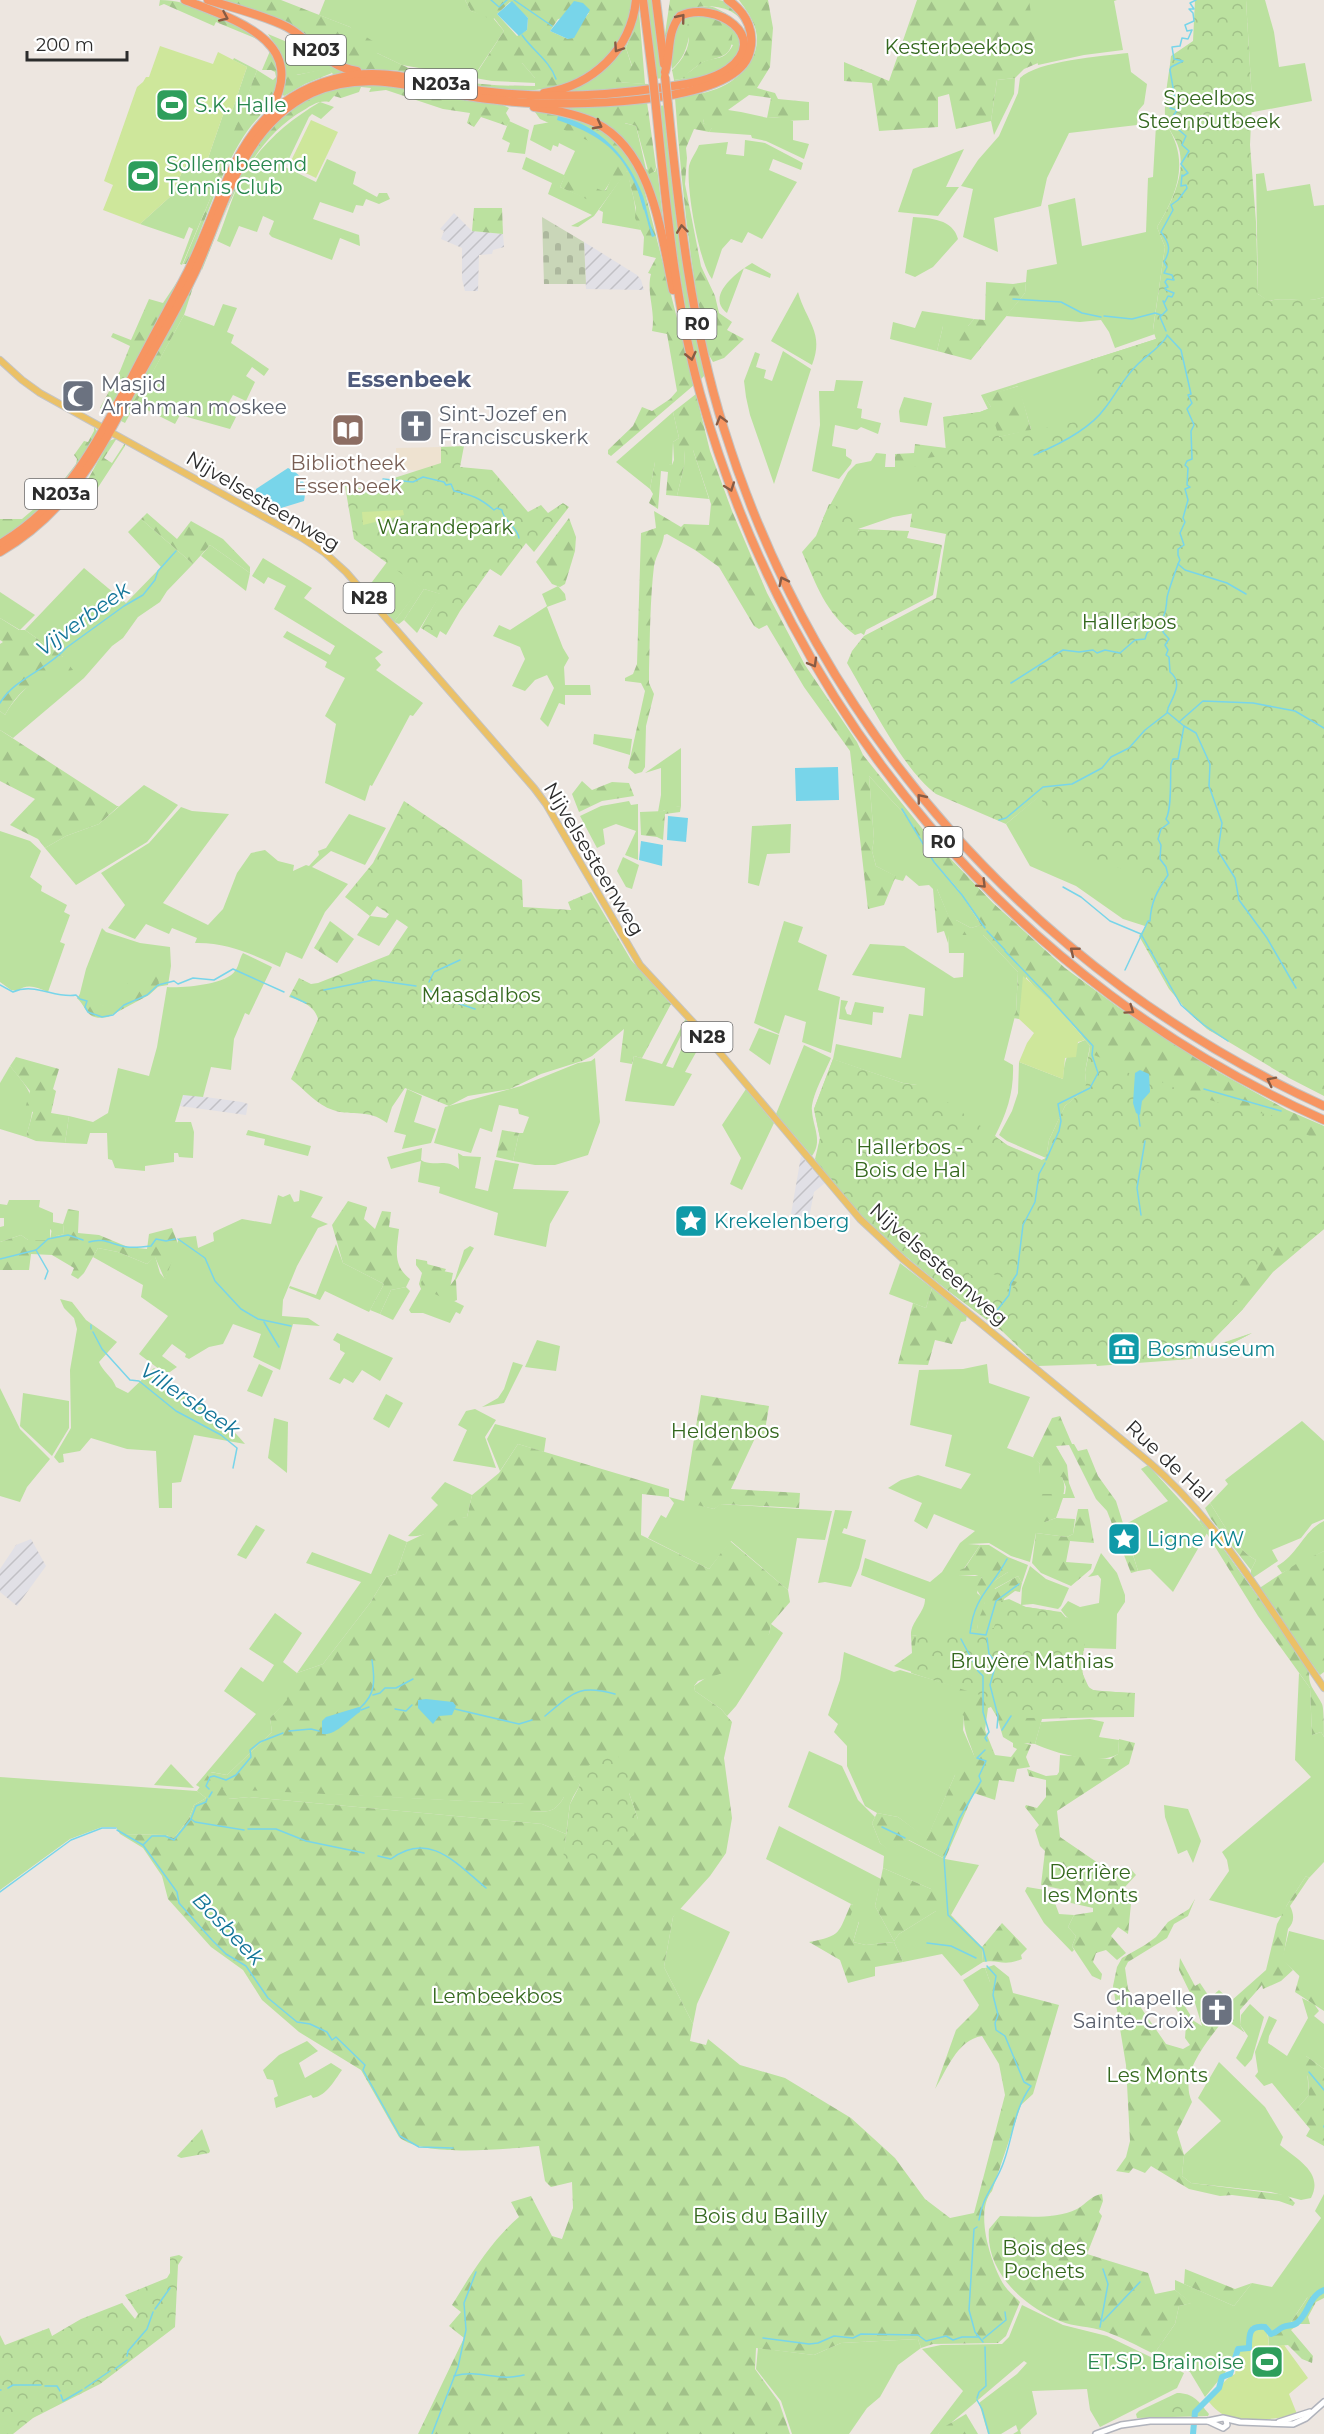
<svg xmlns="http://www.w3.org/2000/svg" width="1324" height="2434" font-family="Montserrat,sans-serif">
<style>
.industrial{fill:url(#industrial-furrows)}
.education{fill:#eee2d0}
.grass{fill:#bbe19f;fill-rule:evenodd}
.forest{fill:url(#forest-firs);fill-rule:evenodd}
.cemetery{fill:url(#cemetery-stones)}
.park{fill:url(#park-crowns);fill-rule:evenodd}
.pitch{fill:#cee79b}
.water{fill:#78d5ea}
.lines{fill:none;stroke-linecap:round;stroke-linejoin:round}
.stream{stroke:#78d5ea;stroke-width:1.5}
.river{stroke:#78d5ea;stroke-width:6}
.secondary-casing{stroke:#b0b3bc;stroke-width:8}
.primary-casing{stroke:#c4c4c4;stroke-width:8}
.highway-casing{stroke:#c4c4c4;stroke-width:10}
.secondary{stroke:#fff;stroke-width:5}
.primary{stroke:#ebc167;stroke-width:6}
.highway{stroke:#f79561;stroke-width:8}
.highway-bridge-casing{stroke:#c4c4c4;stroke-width:10;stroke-linecap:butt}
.highway-bridge{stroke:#f79561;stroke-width:8}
.oneway{stroke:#875b44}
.labels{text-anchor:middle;stroke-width:4.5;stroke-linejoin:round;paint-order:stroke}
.shield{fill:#fff;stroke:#6b6b6b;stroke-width:1.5}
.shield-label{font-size:18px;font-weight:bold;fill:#2c2c2c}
.park-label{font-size:20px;fill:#34681e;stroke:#fff}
.leisure-label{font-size:20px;fill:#27864d;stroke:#fff;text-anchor:start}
.worship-label{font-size:20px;fill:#5b616d;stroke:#fff;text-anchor:start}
.education-label{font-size:20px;fill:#785e54;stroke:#fff}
.street-label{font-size:20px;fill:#2c2c2c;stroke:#fff}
.culture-label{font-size:20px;fill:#0d838f;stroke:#fff;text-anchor:start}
.water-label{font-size:21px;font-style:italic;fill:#147699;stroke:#fff}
.quarter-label{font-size:22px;font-weight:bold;fill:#4e5a7c;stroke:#fff}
</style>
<defs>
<pattern id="industrial-furrows" width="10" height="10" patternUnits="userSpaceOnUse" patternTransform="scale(1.5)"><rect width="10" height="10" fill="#e1e0e6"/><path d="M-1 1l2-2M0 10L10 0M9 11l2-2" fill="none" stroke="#c1c0c5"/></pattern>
<pattern id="forest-firs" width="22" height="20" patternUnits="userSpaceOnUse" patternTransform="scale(1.5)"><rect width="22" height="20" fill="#bbe19f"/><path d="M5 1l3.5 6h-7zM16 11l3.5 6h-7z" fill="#a1c189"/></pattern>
<pattern id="cemetery-stones" width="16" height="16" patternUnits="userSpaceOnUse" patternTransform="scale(1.5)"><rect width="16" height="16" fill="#c9d6b8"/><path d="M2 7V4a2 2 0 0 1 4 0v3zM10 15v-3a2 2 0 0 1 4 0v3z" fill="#adb89e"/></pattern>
<pattern id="park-crowns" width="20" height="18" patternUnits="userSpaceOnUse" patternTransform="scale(1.5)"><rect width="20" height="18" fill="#bbe19f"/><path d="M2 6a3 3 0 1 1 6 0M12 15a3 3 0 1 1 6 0" fill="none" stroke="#a1c189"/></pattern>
</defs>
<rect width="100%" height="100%" fill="#ede6e0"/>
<g class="industrial">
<polygon points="454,213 472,231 503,234 504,247 493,250 492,254 479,255 478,291 465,291 462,279 462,248 441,239 444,231 440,229"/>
<polygon points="584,242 637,275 641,280 644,290 586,289"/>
<polygon points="183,1094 242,1102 248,1104 246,1115 180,1106"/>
<polygon points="801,1156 825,1183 814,1192 809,1218 791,1214"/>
<polygon points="31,1539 46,1566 17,1606 0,1592 0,1569 16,1545"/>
</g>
<polygon class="education" points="441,447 441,463 433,467 419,471 396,468 396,448"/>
<g class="grass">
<polygon points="325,0 465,0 471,11 493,18 504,31 478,70 522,63 535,78 536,83 492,81 402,65 377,53 350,27 319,15"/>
<polygon points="646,0 653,0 662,78 656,79"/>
<polygon points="1026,0 1117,0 1114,1 1123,50 1084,55 1038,65"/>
<polygon points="1246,0 1265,0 1274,32 1279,67 1305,63 1312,101 1248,113 1252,100"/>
<path d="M709,6C738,13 753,43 728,65C713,77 692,80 674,82V80L686,78V74C692,71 697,65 703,62C716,56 724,62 733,45L690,32C687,48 684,58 672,69C671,41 675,8 709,6Z"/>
<polygon points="291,31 348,72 334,75 328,69 296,75 284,71 280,52 268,34 287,42"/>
<path d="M630,34L626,48L632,67L616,82L648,84V87L599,92H566C596,81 615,62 630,34Z"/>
<path d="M1128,53L1131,72L1147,84L1144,104L1138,111L1137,125L1069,133L1047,178L1041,206L994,218L998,252L963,237L973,189L961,186L978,160L999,136L1018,93L1020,78C1037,61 1102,56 1128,53Z"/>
<polygon points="234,58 257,70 213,192 182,265 180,264 193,229 189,227 184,239 140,224 172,195 185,165 205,167 225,109 232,111 247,67 233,60"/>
<polygon points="1015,78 1014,94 994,135 991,121 997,80"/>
<path d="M320,102L334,107L321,119L312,114L309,117L285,167L316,182L327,159L356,172L353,184L377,197L379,193H387L390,199L379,204L366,199L363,206L356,205L353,213L320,202L313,219L359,235L360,246L340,238L332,260L272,237L269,234L274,221L263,216L257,232L239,226L230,247L217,241C226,219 233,192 245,172C264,141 290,120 320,102Z"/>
<polygon points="602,105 624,123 636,126 646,169 655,172 657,167 666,245 651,190 617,136 549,106"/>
<path d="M666,105L683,265L705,375L700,380C679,289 669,198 659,106Z"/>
<polygon points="741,112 768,118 781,117 793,121 793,140 809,144 804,159 766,141 752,138 751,135 709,132 712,128 703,123 704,119 741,119"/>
<polygon points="509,121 529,130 525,154 507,152 510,143 502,139"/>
<polygon points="551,122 605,148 624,168 612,179 603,193 565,176 560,187 598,203 592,215 548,194 552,183 522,169 526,157 564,175 575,151 559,143 558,147 553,145 551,151 530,140 534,125"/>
<path d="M1166,124C1190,160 1178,193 1157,227L1165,247L1153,329L1155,334L1115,348L1109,332L1101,320L1080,322L1006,316L1025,293L1027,270L1057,264L1048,205L1075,198L1082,246L1146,232L1148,178L1153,177L1156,125Z"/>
<path d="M745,140L765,143L803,163L801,170L773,159L769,170L797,182L762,239L748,232L742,243L731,239L722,249L712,279C699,263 686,187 689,166C691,158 696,153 699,145L728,142L726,154L744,156Z"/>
<polygon points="964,149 946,187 959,187 938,216 898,212 913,169"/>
<path d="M626,171L629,173C629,185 634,195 635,207C637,218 636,220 641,230L602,223L603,212L599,210Z"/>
<path d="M1264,173L1267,191L1310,184L1314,206L1324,205V297C1305,304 1287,296 1268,301L1258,294L1256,174Z"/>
<path d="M913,217C930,218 953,219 958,239L933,267L915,277L905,273Z"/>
<path d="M752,263L771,274L770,278L744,268L727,313C705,296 737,272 752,263Z"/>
<path d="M798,292C806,321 825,333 812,365L771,341Z"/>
<polygon points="223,304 237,308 227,332 234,335 231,343 269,369 264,376 252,367 246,376 255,382 246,401 233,395 225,409 236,417 230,429 180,415 175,424 135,404 184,315 214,326"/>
<polygon points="922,311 974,319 968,326 943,326 937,351 890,339 893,322 915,328"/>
<polygon points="1156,339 1142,421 921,512 893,517 858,529 909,531 902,546 823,518 848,472 856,464 871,461 876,453 886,454 885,467 919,467 994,438 1031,429 1018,386 985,397 991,407 991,415 943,417 980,412 988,409 981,395"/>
<polygon points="783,351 811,369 774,484 750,415 746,397 744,381 755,352 760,354 756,367 766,370 764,378 772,381"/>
<polygon points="836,380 863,381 857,408 862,409 861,418 881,423 878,434 861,427 857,430 835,425 832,446 846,449 846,456 852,460 851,464 839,479 812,471 820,425 819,391 834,391"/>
<polygon points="904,397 932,403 927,426 900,422 899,411"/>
<polygon points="673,412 679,438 673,442 672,465 655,462 650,489 616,462"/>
<polygon points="685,450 693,450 709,499 677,496 684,466"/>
<path d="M141,519L193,564L167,591L160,602L138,617L123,638L112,646L84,678L13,738L0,730V711L5,715C19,690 42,675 63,657L25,630L84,568L126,603L161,567L128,532Z"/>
<polygon points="210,545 250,573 246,591 201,556"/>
<polygon points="263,558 312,588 304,598 383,652 375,658 381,665 376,670 423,703 413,716 410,715 372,786 370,785 365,801 325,783 336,724 325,716 345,678 325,667 327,662 283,637 287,631 330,655 335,646 274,609 286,586 268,577 264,584 252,576"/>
<polygon points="387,562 421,587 394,622 366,590"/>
<polygon points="558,586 565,594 566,600 547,607 563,648 569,658 564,667 565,685 590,685 591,695 565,695 565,705 559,703 548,727 540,719 554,688 547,675 535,680 525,691 512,686 525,659 520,647 493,636 499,625 510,630 547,606 542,594"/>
<polygon points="424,589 441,594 417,633 404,620"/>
<polygon points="0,592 35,615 20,630 0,618"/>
<polygon points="594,734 632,739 630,755 593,744"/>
<path d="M681,748V806C672,807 666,811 658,812L661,795V768L645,773Z"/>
<polygon points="869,776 908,818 929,856 958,889 981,925 971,928 956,920 950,920 937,889 933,889 929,885 919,886 906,875 903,881 895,879 895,876 876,866 872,851 874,839"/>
<polygon points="144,785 178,805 147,842 76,885 45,848 66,836 99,824"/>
<polygon points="1043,793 1166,870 1150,921 1145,926 1123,919 1076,886 1030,866 1006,824"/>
<polygon points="629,801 631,805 638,804 638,860 625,855 636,831 616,824 603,829 605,844 597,848 580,816 601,806"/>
<path d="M181,807L192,811L229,814L163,903L208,925L223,909L237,873L251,853L265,850L278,861L294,865L293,871L306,865L309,866L319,855L318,851L326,848L349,814L386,828L365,865L331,851L312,867L348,884L325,912L302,959L286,952L280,967C252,954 226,942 195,943L197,938L172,928L169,934L146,924L135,939L108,928L125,905L101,873L149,843Z"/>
<polygon points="791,824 790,853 767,854 759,886 748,883 752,826"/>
<path d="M0,831L30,841L41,851L30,877L42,886L41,891L67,905L64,912L70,915L60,942L65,944L48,992C37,987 27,983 17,991L11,990L0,982Z"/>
<polygon points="623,857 639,865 632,889 626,887 617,871"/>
<polygon points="390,913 397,919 379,946 357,935 370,916 386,918"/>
<polygon points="784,921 803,927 798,942 827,955 818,990 840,997 831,1053 802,1042 806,1022 785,1015 779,1034 754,1023"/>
<polygon points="102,928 106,932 140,943 170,947 171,966 168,985 156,987 117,1011 79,997 86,969"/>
<path d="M948,935H983L1018,972L1016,1012L1004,1060L1013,1065C1014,1091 1007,1113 995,1136L1007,1145L1014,1263L1002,1331C945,1289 887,1246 841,1192C833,1181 822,1171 815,1159L820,1138L814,1109L833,1059L836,1044L901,1058L909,1014L923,1016L925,988L852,975L870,944L904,946L954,978L963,977L964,953H949ZM835,1060L903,1083L917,1085L831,1151Z"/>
<path d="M243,953L272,967L249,1015L245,1013L234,1039L231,1070L211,1067L203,1097L183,1095L175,1122H191L194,1132L193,1158L179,1157L178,1153H174V1162L145,1166V1171L115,1168L112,1160L108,1159L107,1133H90L87,1144L65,1143L69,1116L93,1122L108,1113L118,1068L149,1076L157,1047L167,987C182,988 226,985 235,971C239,966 239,959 243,953Z"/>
<polygon points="841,1000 848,1001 845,1008 847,1014 851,1015 855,1002 884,1007 883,1013 873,1012 872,1025 839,1019"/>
<polygon points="686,1018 688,1021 666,1066 673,1068 691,1028 703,1040 685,1072 692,1074 674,1106 625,1101 634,1056 662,1064"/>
<polygon points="759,1028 779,1035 770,1065 749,1050"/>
<path d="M1085,1040L1090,1046L1085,1072L1086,1085L1081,1093L1065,1106L1049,1140L1046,1158L1007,1141L999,1135L1012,1111L1018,1093L1019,1062L1063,1079C1064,1062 1067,1046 1085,1040Z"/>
<path d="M804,1045L831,1058C826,1070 810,1099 812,1111C813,1127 823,1141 812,1156L776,1114Z"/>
<polygon points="595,1058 600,1122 588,1155 555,1165 535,1165 513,1161 519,1133 523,1133 529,1117 519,1114 518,1109 499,1105 492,1132 480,1128 471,1153 434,1143 445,1107 521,1086 578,1063 591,1061"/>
<path d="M10,1066C35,1096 37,1100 26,1137L0,1129V1083Z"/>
<polygon points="407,1089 422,1096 414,1122 436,1129 431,1143 402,1149 406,1135 394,1132"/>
<polygon points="746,1089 774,1123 742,1190 730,1184 741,1158 722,1125"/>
<polygon points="248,1130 311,1146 308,1156 264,1145 265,1139 246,1135"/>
<path d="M422,1148L421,1160C433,1168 445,1157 459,1169L458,1153L463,1156L481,1157L475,1188L488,1191L495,1160L519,1164L513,1189L569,1191L550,1224L546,1247L494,1235L498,1213L439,1193L440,1187L418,1182L421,1161L391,1169L387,1157Z"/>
<polygon points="300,1190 323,1197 311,1217 328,1224 318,1228 297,1266 283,1300 282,1316 308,1318 320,1326 293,1324 280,1370 253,1357 261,1334 233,1324 223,1344 209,1347 189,1359 185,1357 186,1354 172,1344 162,1356 177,1367 170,1372 163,1372 139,1354 168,1316 141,1297 143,1285 93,1257 98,1248 118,1252 147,1264 155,1256 160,1273 165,1279 179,1238 196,1236 198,1248 214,1241 213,1233 216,1231 242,1219 271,1224 278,1195 283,1197 290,1194 294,1202 299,1201"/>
<polygon points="9,1200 40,1200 39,1207 53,1213 53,1222 63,1224 64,1234 57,1236 50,1229 50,1240 28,1240 21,1235 0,1242 0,1227 4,1226 4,1218 0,1218 0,1204 7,1205"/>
<polygon points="336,1244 343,1263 384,1284 369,1312 325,1291 320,1300 289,1288 290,1286 316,1295"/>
<polygon points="416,1259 427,1261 428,1268 453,1273 448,1298 464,1306 460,1314 456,1312 450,1323 423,1313 411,1313 409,1310 421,1289 419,1284 422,1273 416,1265"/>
<polygon points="900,1263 932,1288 926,1308 889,1294"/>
<polygon points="406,1287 410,1291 393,1320 380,1314 391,1290"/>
<path d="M60,1299L72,1302L86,1320L117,1342L99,1362C103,1372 112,1376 116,1387L128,1393L154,1368C182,1397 220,1412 245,1444L194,1435L181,1482L172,1483V1508H159L156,1451L127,1449L91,1438L80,1451L63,1454L64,1462L59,1463L54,1457L71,1428L70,1370L77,1329L74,1318L64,1308Z"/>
<polygon points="337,1333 393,1358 380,1381 362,1370 353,1383 344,1378 340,1384 329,1379 345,1353 340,1350 340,1344 333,1340"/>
<polygon points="537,1340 560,1346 556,1371 525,1367"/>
<polygon points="513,1362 523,1365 504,1403 482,1407 498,1398 504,1389"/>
<polygon points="259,1364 273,1371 262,1397 247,1391"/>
<path d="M987,1364L989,1383L1030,1397L1007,1448L1035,1458L1040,1464L1039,1474L1062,1477C1070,1496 1056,1506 1045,1522L1056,1518L1075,1519L1073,1534L1067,1537L1036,1533L1030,1562L1011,1556L989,1543L968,1544L980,1545L959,1576H982L977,1593C996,1607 975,1614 978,1629L911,1636C910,1622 925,1613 925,1599L861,1575L865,1558L930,1582L942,1572L960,1543L975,1531L934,1514L927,1529L914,1521L922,1503L888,1488L901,1480L918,1475L961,1489L971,1474L945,1466L952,1435L910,1425L919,1370L963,1369Z"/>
<polygon points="0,1388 20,1429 50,1459 27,1487 20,1502 0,1496"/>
<polygon points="23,1393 69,1401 69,1428 52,1456 20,1426"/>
<polygon points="386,1394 403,1403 389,1428 373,1419"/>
<polygon points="475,1409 496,1420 485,1437 496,1468 453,1461 467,1430 458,1425 466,1411"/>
<polygon points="274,1418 288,1422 287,1473 268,1458"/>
<path d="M1302,1421L1324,1441V1519L1312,1524L1301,1538L1272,1550L1278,1561L1251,1579V1570L1256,1560C1236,1550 1222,1521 1210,1503L1228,1484L1225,1480Z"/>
<polygon points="495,1424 546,1438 544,1452 518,1444 500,1471 487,1439"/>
<polygon points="1148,1465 1199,1521 1207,1533 1173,1592 1150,1569 1138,1571 1124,1525 1168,1501 1141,1469"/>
<path d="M445,1482L472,1495L467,1517C446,1520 428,1539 408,1536L438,1505L431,1498Z"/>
<polygon points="669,1497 714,1509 720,1504 832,1511 825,1540 797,1538 788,1590 731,1541 709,1569 648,1538 661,1515 666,1518 674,1503"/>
<polygon points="835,1510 852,1511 847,1529 844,1528 842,1533 866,1540 859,1568 851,1587 825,1582 818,1583"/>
<path d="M1324,1521V1551L1282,1573L1277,1566C1298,1555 1303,1531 1324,1521Z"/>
<polygon points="256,1525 265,1530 246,1559 237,1555"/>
<polygon points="389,1534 407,1542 396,1574 386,1577 370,1603 323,1664 297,1673 288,1700 270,1718 272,1732 227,1775 211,1772 201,1788 196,1785 256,1714 224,1691 241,1667 263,1682 274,1665 249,1649 275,1613 302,1633 283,1662 297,1673 361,1582 306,1563 312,1552 371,1574"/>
<path d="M1101,1553L1117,1573L1125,1595V1602L1117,1614L1116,1649L1084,1648C1086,1630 1070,1623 1061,1610L1068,1601L1080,1607L1099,1603L1101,1579L1098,1575L1088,1577L1093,1572Z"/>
<polygon points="1008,1557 1028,1565 1022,1583 1018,1576 994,1589 991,1585 997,1579 1008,1572"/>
<polygon points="1030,1566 1046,1579 1069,1588 1061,1606 1058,1609 1033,1604 1021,1605 1022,1588"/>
<polygon points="771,1624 783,1633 736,1706 727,1716 721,1709 695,1691 694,1686 769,1634"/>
<polygon points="844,1652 894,1672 900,1670 961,1688 964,1716 963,1730 982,1774 955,1775 927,1839 898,1817 877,1813 865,1806 847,1766 847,1746 834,1732 838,1724 828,1715 840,1680"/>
<polygon points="1299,1673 1310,1688 1312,1735 1321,1732 1324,1737 1324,1862 1309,1878 1306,1876 1287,1905 1283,1915 1276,1918 1209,1900 1229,1871 1227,1860 1222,1852 1311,1777 1295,1760"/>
<path d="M1090,1719L1104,1722L1099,1737L1119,1740L1118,1754C1098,1766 1055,1753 1035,1744L1041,1722Z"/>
<polygon points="809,1751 842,1766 858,1800 875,1817 872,1823 880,1843 888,1849 908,1840 945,1859 979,1865 951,1915 982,1947 983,1962 961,1976 942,1954 903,1962 894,1942 866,1945 853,1942 859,1922 849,1917 853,1905 766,1859 779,1826 881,1879 875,1906 894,1941 899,1934 936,1911 931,1889 883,1868 884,1856 788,1807"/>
<polygon points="171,1764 194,1788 154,1785"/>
<polygon points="0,1777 197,1791 206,1798 194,1805 189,1818 174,1838 166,1835 120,1834 116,1827 102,1827 70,1839 0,1890"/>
<path d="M222,1788L525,1804V1811C545,1811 553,1816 564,1797H573L570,1804L566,1834L542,1824L249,1797L228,1799Z"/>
<polygon points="1164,1805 1188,1809 1201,1841 1193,1863 1187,1850 1178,1854 1165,1817"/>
<polygon points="1027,1887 1051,1891 1048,1901 1055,1903 1059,1914 1074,1915 1068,1927 1076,1936 1072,1946 1074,1950 1072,1952 1044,1923 1025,1891"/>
<polygon points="679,1908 730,1932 697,2004 693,2024 664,1967 673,1917"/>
<polygon points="1289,1931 1324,1940 1324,2000 1282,1959"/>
<polygon points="982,1968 985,1968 990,1982 990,2009 977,2009 979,2005 963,1980"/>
<polygon points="1302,1998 1314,2004 1319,2011 1314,2016 1324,2024 1324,2069 1306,2056 1309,2095 1295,2111 1272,2083 1264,2086 1255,2076 1258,2072 1255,2052 1269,2016 1277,2020 1269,2036 1268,2043 1287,2056 1308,2018"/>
<polygon points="1250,2004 1264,2017 1252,2059 1245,2067 1236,2058 1248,2036 1240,2025 1241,2015"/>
<path d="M307,2041L318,2051L299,2063L305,2078L331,2063L342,2070C334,2081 327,2095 313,2098L311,2095L276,2108L274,2098L278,2096L273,2080L267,2079L263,2070L279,2055Z"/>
<path d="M1219,2062L1265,2107L1283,2137L1280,2145C1298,2160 1324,2173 1311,2198L1301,2200L1271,2192L1191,2183L1182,2176L1184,2155L1221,2121L1198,2098Z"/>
<polygon points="1324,2194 1324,2290 1307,2298 1289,2325 1272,2331 1267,2325 1252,2326 1248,2334 1248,2346 1236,2347 1228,2369 1205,2397 1190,2372 1154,2354 1175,2324 1179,2306 1191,2303 1175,2290 1175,2280 1234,2306 1252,2283 1272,2287 1321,2218 1315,2211"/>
<polygon points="1022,2305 1063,2325 1107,2336 1184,2373 1177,2388 1100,2427 1090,2410 1087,2389 1032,2391 1037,2414 1020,2430 1021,2434 1013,2434 1018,2431 1016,2425 1001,2434 988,2434 979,2403 1017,2374 1027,2363 1024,2361 938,2434 930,2434 963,2391 922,2349 941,2345 1002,2344 1009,2337"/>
<polygon points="918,2339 921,2348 898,2365 880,2397 867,2408 849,2434 792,2434 781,2401 756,2369 758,2348 814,2355 841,2343"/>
<path d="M1177,2393C1194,2393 1199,2402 1209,2414L1208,2416L1137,2418L1136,2414L1139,2411Z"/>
</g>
<g class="forest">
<path d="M160,0C192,0 236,22 262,41L216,22L214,26L164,4L159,6Z"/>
<path d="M217,0H281L350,27L376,43L377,53C388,58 399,64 411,69C448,84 495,86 535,86V78L522,63L505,81H493L478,71L504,31L494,18L493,20L471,11L465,0H631C631,21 620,42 606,57C553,114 465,84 399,71C381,68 357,74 340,65C323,56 311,38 295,27C277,16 238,7 217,0ZM510,2L528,18L527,30L517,36L497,14ZM589,13L568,39L550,31L558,19Z"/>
<path d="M670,0C686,0 703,0 719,0C745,4 752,38 743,59L695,87L674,90V88L688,85L738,62C740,53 745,43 745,34C746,4 698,0 681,14C674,22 671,34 666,43L665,34Z"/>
<path d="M739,0H768L773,28L770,67L757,88L775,93L778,99L809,102V120L781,121V117L767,118L771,98L749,95L728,110L741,112L742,119H704L703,123L713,127L709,132L694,129L686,148L687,158L685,184L701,266L715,296L719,313L732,322L727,330L744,339L724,358L713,362C703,347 701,322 698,304C687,236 680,167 675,98C685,94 697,95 707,92C739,84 769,54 752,20C749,13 743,6 739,0Z"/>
<polygon points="917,0 1029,0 1038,63 1024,69 1015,78 997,80 991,121 956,129 949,94 938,97 938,127 879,131 872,83 844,81 844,62 889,81"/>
<polygon points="639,11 645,84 616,82 615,67 632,66 626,48"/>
<path d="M713,13L732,26C733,52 731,55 706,61C700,63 692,70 687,74L686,78L674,80L672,70C685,58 693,42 687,25L699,15Z"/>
<path d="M270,51C276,58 281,70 280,80C278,101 259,115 248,130C221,168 206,221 187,264H183L213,192L206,185L210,178L216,179L257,70L273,80L276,77L275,72L271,70H262Z"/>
<polygon points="290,67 297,75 328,68 332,73 305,84 284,96 281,93 284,71"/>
<path d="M358,84L396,85L462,99L503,105L509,108L506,113L510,120L507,126L481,117L474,127L467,123L470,113L443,109L386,90L369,92L371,88L361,87L359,92L341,98L334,96L329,102C319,100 312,105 304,110C247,142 225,214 202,270L201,265C245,182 245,103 358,84Z"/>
<polygon points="647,102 656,167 655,171 649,174 636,126 625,123 625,134 622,133 602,105"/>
<path d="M540,111C569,117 604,124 623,149C630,157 635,168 641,177L694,385L611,456L608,454V450L633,426L642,407L652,411L670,399L677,391L667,334L652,331C656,312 646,292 651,274L648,273L656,258L643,255L644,237L635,218L636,208L627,171L594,216L578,227L571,226L592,215L590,209L593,202L560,187L565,175L603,191L606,190L618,164L591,142L540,119L535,112Z"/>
<polygon points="474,208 502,208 503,234 472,231"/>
<polygon points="193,281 195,281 184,315 125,423 119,420"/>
<polygon points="177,282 178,283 109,413 100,408 120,371 130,346 111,337 113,333 131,340 149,299 163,303"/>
<polygon points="986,282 1013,284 1026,282 1025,293 971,360 937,351 943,326 968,326 974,319 985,320"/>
<polygon points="1019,386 1031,430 994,438 919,467 895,467 895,454 914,453 915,444 946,448 954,444 991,415 991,407 984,396"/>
<path d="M696,394L710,451L732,511L767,593L805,665L857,742L863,755L925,832L993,903L1065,968L1118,1007L1213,1069L1287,1110L1324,1126V1229L1273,1272L1243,1309L1204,1349H1209L1252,1333C1228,1346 1203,1358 1176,1360L1002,1331L1009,1280L1042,1160L1046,1158C1049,1145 1059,1114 1067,1105C1072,1099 1080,1096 1084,1088C1086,1084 1089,1054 1090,1046L1056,1005L1037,990L1026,977L1021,1016L1019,1019L1013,1018L1016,1012L1018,972L983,935H948V943L944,931L937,933L933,889H937L950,919L956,920L971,928L981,925L958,889L929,856L908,818L869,776L874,839L872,851L876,866L896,876L884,905L868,909L850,751L804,687L767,625L759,629L754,626L719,567L695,550L667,534L664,535C663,546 656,555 654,566C650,600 650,636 649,671V683L654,694L646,726L645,767L642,772L635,774L628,768L645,691L641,683L625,681V678L633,674L637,664L641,533L656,528L654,511L681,527L684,524L709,525L711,504L693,450H685L684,466L677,496L666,495L668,472L661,471L658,509L649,503L653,494L650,489L655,462H663L672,465L674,460L673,442L679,438L673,412Z"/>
<path d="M94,427L97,431C93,453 58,493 42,509C29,521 15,530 0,540V519H22L55,491L76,464L77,459L74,455L84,441L88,442L94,431Z"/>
<polygon points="117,438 104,458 112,463 125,443 125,446 97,489 81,507 72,499 86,483 109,441"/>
<polygon points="147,513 177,539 191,521 223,539 250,567 250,573 210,545 193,564 141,519"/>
<polygon points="569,518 576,537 575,551 565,584 560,587 552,584 536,562"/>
<path d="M0,618L19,630H25L63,657L73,670C38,681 24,681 5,715L0,711V644L3,642L0,640Z"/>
<polygon points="0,730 117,806 119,806 99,824 66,836 45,848 38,839 10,825 35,799 0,781"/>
<polygon points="582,781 592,790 612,782 629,783 634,796 602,801 579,812 572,794"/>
<polygon points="681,806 680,812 665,814 663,840 657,837 641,835 640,812 664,811 669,807"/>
<polygon points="330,921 354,939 337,963 314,948"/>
<path d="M158,973L159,986L149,995L108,1017C86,1021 88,1009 77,998L81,993C89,996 96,1003 105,1006L149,982L127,984V978Z"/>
<polygon points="16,1057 59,1069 53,1089 56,1091 51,1113 69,1116 65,1143 36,1141 26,1137 33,1112 25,1109 30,1091 10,1066"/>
<polygon points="502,1130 519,1133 513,1161 496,1157"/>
<path d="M348,1201L367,1207L364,1219L375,1229L382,1211L391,1212L389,1227L399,1229C397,1249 392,1265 410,1279L406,1287L391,1290L380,1314L370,1310L384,1284L343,1263L332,1225Z"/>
<polygon points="68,1209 79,1211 78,1233 99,1235 128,1247 147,1249 149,1234 172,1228 178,1244 165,1280 155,1257 147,1264 118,1252 98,1248 84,1273 78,1279 71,1275 74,1268 52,1255 31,1254 29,1270 0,1270 0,1242 21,1235 28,1240 50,1240 52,1228 57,1236 64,1234 63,1224"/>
<polygon points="470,1246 474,1248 456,1280 457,1300 452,1302 422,1288 421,1282 425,1277 419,1264 423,1263 446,1269 441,1279 441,1288 446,1291 455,1279 464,1250"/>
<polygon points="932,1288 967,1315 966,1321 961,1322 952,1344 935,1340 928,1365 898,1364 913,1303 926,1308"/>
<polygon points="701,1395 769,1406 764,1436 756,1436 731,1489 800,1493 799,1508 721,1504 714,1509 684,1502"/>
<polygon points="1060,1416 1072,1444 1074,1444 1078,1451 1087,1449 1098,1476 1116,1501 1138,1571 1131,1573 1107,1511 1096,1499 1069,1445 1056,1446 1067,1465 1069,1483 1075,1498 1063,1498 1056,1518 1045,1522 1036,1519 1037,1494 1065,1494 1066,1487 1062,1477 1042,1478 1039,1474 1040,1464 1033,1457 1052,1418"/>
<path d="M518,1444L669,1489V1497L642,1494L641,1535L709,1569L730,1541L788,1590L790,1602L771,1624L769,1634L760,1648L749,1658L726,1672L698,1681L694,1686L695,1691L721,1709L732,1722L724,1758L732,1818L726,1853L710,1876L673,1917L664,1967L693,2024L690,2041L706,2045L708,2039L740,2065L785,2078L851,2118L895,2158L925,2199L950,2218L974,2213L1005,2095L999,2064L982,2036C957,2040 947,2070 935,2089L956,2030L977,2009H990V1982L985,1968L994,1965L1009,1977L1013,1993L1059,2005L1033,2094L1021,2105L992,2191C974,2212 991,2264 1004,2285C1008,2291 1015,2297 1020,2302L1006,2336L998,2343L933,2344L921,2348L918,2339L841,2343L814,2355L756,2348L755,2369L779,2402L790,2434H418L464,2338L449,2326L461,2312L452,2305C472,2273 490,2242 519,2217L511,2202L531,2196L552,2236L562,2239L573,2208L572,2182L551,2187L545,2181L539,2146C506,2149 423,2158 399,2137L361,2070L299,2032L262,2000L243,1970L211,1947L168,1899L162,1876L143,1848L120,1834L166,1835L174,1838L189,1818L194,1805L206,1798L197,1791L210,1772L227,1775L272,1732L270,1718L287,1700L284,1691L297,1673L323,1664L370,1603L386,1577L396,1574L407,1542L458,1518L467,1517L472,1495L499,1473ZM629,1767V1793L638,1819L564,1859L566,1834L542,1824L249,1797L229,1799L223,1789L525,1804V1811C545,1811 553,1816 564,1797H573L580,1785L574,1777Z"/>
<path d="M1210,1503C1222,1521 1236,1550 1256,1560L1251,1570L1211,1519L1205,1508Z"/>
<polygon points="1078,1509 1088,1509 1094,1543 1070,1541 1066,1562 1092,1564 1091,1569 1071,1586 1041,1573 1032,1563 1036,1533 1067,1537 1073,1534"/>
<path d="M1202,1519L1310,1669C1306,1685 1316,1691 1322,1704C1324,1708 1324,1731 1324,1737L1321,1732L1312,1735L1310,1688L1258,1616L1199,1521Z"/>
<path d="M980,1545H989L1008,1557V1562L1011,1564L1008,1572L997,1579L992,1585L995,1589L1018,1576L1022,1583L1020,1592L1015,1591L1004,1599L1002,1620L1026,1607L1053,1611L1051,1614L1064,1621L1066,1617L1080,1624L1085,1639L1084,1651L1071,1648L1090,1690L1128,1693L1124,1716L1042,1719L1035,1744L1024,1743L1031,1745L1026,1757L1030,1767L1017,1769L1014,1782L999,1780L995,1800L974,1793L945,1859L909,1840L888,1850L880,1843L872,1823L877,1813L898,1817L927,1838L955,1775L973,1763L976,1764C973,1746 963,1735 964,1716L955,1710L960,1688L894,1666L912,1653L911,1636L978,1629L977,1623L985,1604L976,1588L982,1577L975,1575L959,1576L960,1570L965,1568ZM991,1707L997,1717L1003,1737L1013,1743V1747L1017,1749L1011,1757L995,1755L985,1730L988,1708Z"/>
<polygon points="1324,1551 1324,1672 1320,1675 1258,1589 1296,1564"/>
<polygon points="1119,1739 1135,1743 1129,1764 1057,1811 1060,1837 1120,1878 1129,1867 1136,1875 1124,1888 1135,1897 1131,1904 1128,1934 1118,1927 1111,1936 1126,1953 1117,1960 1106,1950 1096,1953 1093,1962 1102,1974 1101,1980 1092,1976 1072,1946 1076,1936 1068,1927 1074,1915 1093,1912 1093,1908 1071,1903 1065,1890 1041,1885 1045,1851 1040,1846 1035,1830 1039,1825 1025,1807 1026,1805 1037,1808 1046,1797 1046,1780 1029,1776 1027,1769 1046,1776 1057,1775 1059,1772 1060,1755 1110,1759 1118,1754"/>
<polygon points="883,1868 931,1889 939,1897 936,1911 899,1934 894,1941 875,1906"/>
<path d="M1306,1876L1309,1878L1290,1906C1294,1914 1295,1922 1288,1929L1283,1959L1293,1970L1281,1981L1263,1989L1262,1985L1240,2010V2025L1244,2032L1226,2020L1221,2023C1205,2045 1179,2074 1192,2102L1177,2132L1184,2155L1182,2176L1191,2183L1287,2195L1295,2203L1293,2206L1279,2201L1232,2195L1220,2196L1189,2189L1151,2166L1145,2173L1133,2168L1129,2173L1116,2171L1126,2157L1130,2141L1126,2065L1113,1986L1117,1967L1122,1958L1145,1945L1156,1937L1168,1922L1189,1909L1195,1899L1188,1916L1174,1924L1167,1938L1128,1962L1125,1968L1128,1989L1166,2044L1183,2049L1190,2045L1185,2038L1186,2025L1171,2000L1178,1995L1194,2021L1202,2026L1195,2003L1179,1970L1180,1958L1195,1986L1200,1983L1210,1998L1219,1990L1231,2001L1266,1970L1277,1924L1287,1905Z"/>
<path d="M851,1904L854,1906L850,1917L859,1921L853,1942L866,1945L894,1942L903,1962L875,1967V1976L848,1983L840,1960L809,1942C842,1936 838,1933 851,1904Z"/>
<path d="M1002,1923L1027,1949L1021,1955L1022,1959C1002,1967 1000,1959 983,1962L982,1947Z"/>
<polygon points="1300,1974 1324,1998 1324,2011 1295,1992"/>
<polygon points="1306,2056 1324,2069 1324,2146 1306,2136 1310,2129 1295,2111 1309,2095 1308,2077 1300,2061"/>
<path d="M1102,2194L1103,2201L1099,2212L1102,2216L1087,2254L1148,2273L1155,2294L1175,2290L1192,2303L1179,2306L1175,2324L1154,2354C1138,2346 1121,2337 1104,2331C1090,2326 1074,2327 1060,2321C1023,2306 985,2271 989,2229L1000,2216C1025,2216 1054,2220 1077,2209C1086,2204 1092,2195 1102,2194Z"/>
<polygon points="1185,2269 1235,2289 1252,2283 1234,2306 1184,2284"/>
<polygon points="1324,2290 1324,2298 1316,2302 1308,2317 1310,2324 1299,2324 1291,2330 1313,2356 1312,2363 1302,2359 1288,2345 1269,2347 1268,2334 1272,2335 1289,2325 1308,2297"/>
<polygon points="966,2414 978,2434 938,2434 944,2427"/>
</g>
<polygon class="cemetery" points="542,217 584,242 586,284 544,284"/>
<g class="park">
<path d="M1195,0H1246L1252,101L1250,145L1256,222L1258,294L1269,301C1287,296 1305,304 1324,297V1096L1289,1078L1207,1029L1190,1014L1169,989L1139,936L1149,921L1150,901L1162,881L1084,857V855L1054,832V824L1049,825L1046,809L1040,796L1006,824L936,794C903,770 869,700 847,663L852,651L864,636L936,598L946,534L910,527L920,459L941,456L946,452L943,417L980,412L990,408L999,437L1100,417L1090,360L1156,339L1153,330L1165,247L1157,227C1170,206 1186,175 1179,149C1176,137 1166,128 1165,116C1164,98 1169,75 1171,56L1193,41Z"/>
<polygon points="464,446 460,467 492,470 528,512 541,505 548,513 563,503 569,507 534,552 526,543 501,576 490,569 460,611 446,635 440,631 437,638 421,628 440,594 424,589 404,620 399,624 394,622 420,587 354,539 345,486 390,492 391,479 441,463 441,447"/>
<path d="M829,504L861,513L858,531H909L907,538L942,545L933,595L866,630L864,635L861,633L855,635C825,612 817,586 802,552L816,536Z"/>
<path d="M404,801L522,880L523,907L571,910L568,902L591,892L631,960L671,1004L642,1058L634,1056L632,1064L620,1062L624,1029L592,1056L582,1061L541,1074L510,1089L468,1096L449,1106L405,1088L392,1107L387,1123C367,1108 354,1117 333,1110C317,1105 304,1089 291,1079L318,1019C315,1006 301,1001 289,997L299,978L311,984L318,983L389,955L408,927L377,906L370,916L345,897L373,863Z"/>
<path d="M1089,1053L1121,1066V1070L1150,1081H1159L1189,1094L1248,1111L1271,1115L1324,1144V1229L1289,1257L1278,1246L1230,1290L1243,1309L1204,1349L1252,1333L1225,1347L1191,1359L1097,1366L1096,1364L1038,1366L1002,1331L950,1292L884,1238L860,1214L816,1161L820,1138L814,1109L833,1059L903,1083L917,1085L949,1103L1007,1145L1042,1160L1046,1158L1049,1140L1065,1106L1081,1093L1086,1085L1085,1072ZM971,1267L1017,1282L1011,1290L969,1274Z"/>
<path d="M1009,1599L1026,1607L1061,1612L1085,1639C1084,1653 1075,1686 1097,1691L1135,1693L1134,1717L1027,1718L1002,1702L911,1673L918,1624L930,1632L994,1628L1001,1601Z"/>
<polygon points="610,1749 629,1767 629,1793 638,1819 634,1835 588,1869 563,1859 570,1804 580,1785 573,1778"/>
<polygon points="202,2129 210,2151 209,2153 181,2158 177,2156"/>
<polygon points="179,2255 183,2257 178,2265 175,2327 100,2384 33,2418 13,2434 0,2434 0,2335 5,2345 49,2328 52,2336 81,2319 122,2303 135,2319 138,2314 125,2295 167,2278 170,2273 170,2257"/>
<polygon points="1176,2394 1185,2395 1187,2413 1156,2414 1155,2406"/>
</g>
<g class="pitch">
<polygon points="160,46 213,64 218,52 247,67 232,111 225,109 205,167 185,165 172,195 140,224 103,210 113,185 104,181 137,87 143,82 146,77 149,77"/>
<polygon points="311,120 338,132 316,178 289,165"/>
<polygon points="403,510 404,515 363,525 362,512"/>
<polygon points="1023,976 1056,1005 1085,1040 1078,1042 1076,1057 1065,1058 1063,1079 1019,1062 1027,1043 1034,1033 1019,1019"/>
<path d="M1260,2328L1267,2330L1269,2347L1284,2345L1308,2378L1289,2394L1297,2414C1281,2419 1247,2422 1231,2418C1221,2415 1214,2408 1208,2401C1218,2392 1223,2379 1235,2374L1239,2351L1252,2349V2330Z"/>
</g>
<g class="water">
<polygon points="512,1 528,18 527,30 519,36 497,14"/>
<polygon points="574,1 583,3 590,10 574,38 568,39 550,31"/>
<path d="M558,116C599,124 629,158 643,196C647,209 649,224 655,236L652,237C635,173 624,142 557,120Z"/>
<path d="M288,468C304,476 307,484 304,501L278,509L256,496V489Z"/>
<polygon points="838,767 839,800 796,801 795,768"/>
<polygon points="668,816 688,818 686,842 667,840"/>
<polygon points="641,841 663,845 662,866 639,860"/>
<polygon points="1140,1070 1149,1074 1150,1092 1142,1101 1140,1115 1136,1113 1133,1103 1135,1073"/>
<polygon points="426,1699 453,1702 456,1706 452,1715 439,1716 433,1724 418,1708 418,1700"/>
<path d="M359,1707L361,1708L360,1712C349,1719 336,1736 322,1734V1721L326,1717Z"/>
</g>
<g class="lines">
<g class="stream">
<polyline points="491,0 499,7 507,0"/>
<polyline points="514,0 552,26"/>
<path d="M522,35C532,50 550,61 556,79"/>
<polyline points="638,188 644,209"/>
<polyline points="1013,299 1061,302 1082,313 1101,317"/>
<polyline points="1104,316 1132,319 1155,313 1161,315"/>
<path d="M1166,331L1160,317L1167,310L1163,301L1165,302L1168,296L1172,297L1174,293L1166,290L1165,288L1168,287L1165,282L1167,279L1174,280L1172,275L1164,273L1167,267L1164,262C1171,250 1170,244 1161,232L1173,210L1171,205L1178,200L1187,188L1186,185L1181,186L1182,175L1183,176L1188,173L1181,164L1189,151L1182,145L1186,136L1179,130L1172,118L1177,110L1170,108L1175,99L1170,70L1171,67L1183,61L1174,59L1172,47L1180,46L1182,38L1188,39L1192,30L1187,31L1185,25L1194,21L1193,13L1189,9H1194L1190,3L1196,0"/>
<path d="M1167,335L1181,350L1191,394L1188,395L1192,403L1187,409L1194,425L1191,431L1192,459L1187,461L1185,465L1188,468L1187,485L1190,487L1185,489L1188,500L1183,518L1185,522L1180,533L1184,545L1178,549V555L1180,560C1178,563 1167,595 1167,598C1166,607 1167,609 1163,618L1166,624L1163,632L1169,639L1165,645L1168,650L1166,655L1169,657L1170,672C1183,682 1174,695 1168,708"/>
<path d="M1034,455C1058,445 1090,429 1105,408C1116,394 1124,377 1138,364C1146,356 1162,346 1167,336"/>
<path d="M383,479L413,482L423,477L444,482L446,485L451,484L454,491C472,495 480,498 494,510L497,508L502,510C503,521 517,526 519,538"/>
<polyline points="1178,564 1185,570 1227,583 1246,594"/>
<polyline points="1011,683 1063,650 1079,652 1093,650 1097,653 1105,650 1120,653 1135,640 1145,639 1147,633 1163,617"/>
<path d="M0,703C15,678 47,670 66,648L124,606L143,595L155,580L158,571L176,551"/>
<polyline points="1179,722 1203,701 1253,703 1295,711 1324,728"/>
<polyline points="1184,726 1196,733 1210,764 1209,786 1222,823 1218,851 1235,878 1239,900 1267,938 1296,988"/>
<polyline points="902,809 934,862 962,895 985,928"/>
<polyline points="999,820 1006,818 1043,787 1072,784 1102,768 1111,757 1129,748 1145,730 1167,713"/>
<polyline points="1063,887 1081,897 1110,921 1141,934 1181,1005 1204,1025 1228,1041"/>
<polyline points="987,931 1005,950"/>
<polyline points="1005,951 1051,999"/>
<path d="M1125,970L1148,921H1150C1151,902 1157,891 1168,875L1166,867L1160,859L1161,845L1158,839L1161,829L1169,823L1166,819C1172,809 1170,778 1171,764L1173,759H1178L1184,726L1167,712L1168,709"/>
<polyline points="429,982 434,972 460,960"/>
<path d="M0,985L13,992C35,982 55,999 76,995L80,999L87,1001L85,1007L88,1012L102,1017L113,1015L124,1005L147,995L158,985L174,981L178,984L193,978L214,980L233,969L284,992"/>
<polyline points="428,989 434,994"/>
<polyline points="324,990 374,980 416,986"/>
<polyline points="291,996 306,1003"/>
<polyline points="448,1000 475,1009"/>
<polyline points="1204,1089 1281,1111"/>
<polyline points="1138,1112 1140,1126"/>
<polyline points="1046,1160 1059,1131 1061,1121 1058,1104 1090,1088 1098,1073 1092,1055 1093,1046 1051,1000"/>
<polyline points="1141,1215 1137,1188 1145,1141"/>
<polyline points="178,1239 205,1258 215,1281 241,1309 258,1319 291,1326"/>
<path d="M89,1242C104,1237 112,1245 127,1247C135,1248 143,1247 151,1246L156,1239L166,1241L175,1239"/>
<polyline points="36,1250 48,1271 45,1279"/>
<polyline points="0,1259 36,1250 48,1239 68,1235 83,1240"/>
<polyline points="991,1318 1009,1295 1011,1283 1017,1274 1023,1225 1035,1202 1039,1174 1045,1163"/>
<polyline points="264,1322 279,1347"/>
<polyline points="91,1325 91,1329"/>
<polyline points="93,1332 102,1349 130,1380 139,1381 176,1411 221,1435 237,1448 233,1468"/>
<path d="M1007,1559C991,1589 974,1596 970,1633L986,1635L996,1601L1019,1584"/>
<polyline points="987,1638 989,1654 996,1663 990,1685 998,1716 997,1728"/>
<polyline points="961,1639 978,1671 983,1676 983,1712 989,1732 985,1738 987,1741"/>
<polyline points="373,1695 380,1693 385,1688 396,1688 413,1679"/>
<path d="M360,1708C376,1694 375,1680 372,1660"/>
<polyline points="395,1709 406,1711 412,1705"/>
<polyline points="455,1709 519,1724 532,1720"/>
<polyline points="361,1710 369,1707"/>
<path d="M545,1716C573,1693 578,1684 615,1694"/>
<polyline points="1002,1730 1011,1716"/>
<polyline points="289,1731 311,1729 319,1731"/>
<polyline points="985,1750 977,1758 986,1761 979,1776 981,1781 959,1819 944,1858 948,1915 983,1949 986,1961"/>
<polyline points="209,1789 206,1786 210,1777 214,1776 226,1780 236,1775 251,1757 250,1750 260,1742 283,1733"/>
<polyline points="209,1797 212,1792"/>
<polyline points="191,1819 196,1806 206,1802 207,1799"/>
<polyline points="882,1827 905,1838"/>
<polyline points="248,1829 276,1829 306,1841 364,1853"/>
<polyline points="117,1830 143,1845 152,1836 165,1836 174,1840 191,1819 195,1822 244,1830"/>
<polyline points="143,1845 177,1892 179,1903 212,1940 226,1954 246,1966 268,1998 297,2022 310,2024 327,2032 332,2040 336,2037 365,2065 363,2070 400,2136 419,2147 453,2148"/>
<path d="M378,1856L391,1859C429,1830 457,1864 486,1888"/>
<polyline points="0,1892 71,1840 102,1828 116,1828"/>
<polyline points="927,1943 951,1946 976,1958"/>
<polyline points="1309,2072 1324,2090"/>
<polyline points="1324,2126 1324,2127"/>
<path d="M979,2220C982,2196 997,2183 1004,2161C1013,2136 1014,2109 1031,2086L1024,2082L1005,2036L996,2030L995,2023L998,2015L993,1995L996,1976L987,1966"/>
<polyline points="977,2227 974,2229 969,2310 975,2332 983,2342"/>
<polyline points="155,2309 170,2288"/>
<polyline points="1103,2321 1140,2282"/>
<polyline points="1100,2327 1108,2284 1103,2269"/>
<polyline points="763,2338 809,2344 818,2343 834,2336 853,2338 861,2334 918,2335 926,2341 946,2336 953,2340 962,2337 978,2337"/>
<polyline points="983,2339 1006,2320 1005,2312"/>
<polyline points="127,2356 128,2351 147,2329 153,2312"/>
<polyline points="115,2369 127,2360"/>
<path d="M454,2376C472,2371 486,2376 504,2377C510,2378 518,2376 524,2375"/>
<polyline points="45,2386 57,2386 60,2391"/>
<polyline points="8,2388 13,2385 41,2385"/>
<polyline points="85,2388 110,2371"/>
<polyline points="0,2390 1,2390"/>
<polyline points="61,2395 63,2401 82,2390"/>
<polyline points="977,2398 979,2392 986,2386 985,2347"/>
<polyline points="977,2400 982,2409 989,2434"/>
<polyline points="432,2434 458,2367 466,2330 464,2303 476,2272"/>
</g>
<path class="river" d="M1193,2434L1195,2412L1219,2388L1222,2377L1230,2374L1238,2349L1249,2348C1249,2334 1249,2325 1265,2327L1271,2334C1277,2333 1278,2329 1283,2327C1288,2325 1293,2326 1297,2323C1309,2313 1309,2296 1324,2290"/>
<g class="secondary-casing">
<g id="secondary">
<polyline points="1208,2421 1223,2428 1227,2425 1226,2420"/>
<polyline points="1279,2422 1310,2412"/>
<polyline points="1096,2434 1121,2425 1150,2421 1208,2421 1223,2418 1240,2422 1293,2424 1306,2418 1324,2402"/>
</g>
</g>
<g class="primary-casing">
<path id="primary" d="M0,360L22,380L40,393L302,538L325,553L346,572L534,788L546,804L640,965L704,1034L860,1219L904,1260L1149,1462C1221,1524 1270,1610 1324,1688"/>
</g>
<g class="highway-casing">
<g id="highway">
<path d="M185,0C235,20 309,41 271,109"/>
<path d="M208,0C234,8 263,15 287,27C313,41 326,67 357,71"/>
<polyline points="643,0 653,79"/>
<polyline points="656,0 664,64"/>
<path d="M544,93C592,86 631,50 636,0"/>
<path d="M668,105C679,215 691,324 724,429C817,730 1038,976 1324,1106"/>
<path d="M534,107C555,110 577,114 596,123C653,152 661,234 673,290"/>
<path d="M656,107C666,203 674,299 700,393C790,717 1016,983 1324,1120"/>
<path d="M0,544C67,504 94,446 130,381C149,344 169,308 188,271C227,194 236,105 334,79C387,64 438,87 491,92C550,99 607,96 666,87C687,84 711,81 728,69C772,37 715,0 680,16C666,33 671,54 665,72"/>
<path d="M0,552C74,509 104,443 142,371C160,338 180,304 196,270C225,205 242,126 312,93C361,71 406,85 456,94C476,98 496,100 516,102C562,106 727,106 748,57C757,34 747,13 728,0"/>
</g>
</g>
<use href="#secondary" class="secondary"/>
<use href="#primary" class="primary"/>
<use href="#highway" class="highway"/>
<g class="highway-bridge-casing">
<g id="highway-bridge">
<polyline points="665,77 668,105"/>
<polyline points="653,79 656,107"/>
</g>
</g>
<use href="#highway-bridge" class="highway-bridge"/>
</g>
<defs><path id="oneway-chevron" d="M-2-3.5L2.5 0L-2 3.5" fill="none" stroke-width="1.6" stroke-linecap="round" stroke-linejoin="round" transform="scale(1.5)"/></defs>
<g class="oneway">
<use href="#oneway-chevron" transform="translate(224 17) rotate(24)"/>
<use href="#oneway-chevron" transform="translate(681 18) rotate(-51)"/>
<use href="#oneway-chevron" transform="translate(618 48) rotate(124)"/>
<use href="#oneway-chevron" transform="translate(598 125) rotate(28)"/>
<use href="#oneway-chevron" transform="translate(682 229) rotate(-97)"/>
<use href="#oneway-chevron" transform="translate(691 356) rotate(77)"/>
<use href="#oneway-chevron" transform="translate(721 420) rotate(-106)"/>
<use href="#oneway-chevron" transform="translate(730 487) rotate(70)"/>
<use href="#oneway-chevron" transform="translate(783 581) rotate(-116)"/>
<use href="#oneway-chevron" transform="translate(813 663) rotate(60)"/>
<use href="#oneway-chevron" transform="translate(921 798) rotate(-129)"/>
<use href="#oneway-chevron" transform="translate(982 884) rotate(45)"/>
<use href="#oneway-chevron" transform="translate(1074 951) rotate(-141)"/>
<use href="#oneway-chevron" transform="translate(1130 1010) rotate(35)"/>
<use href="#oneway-chevron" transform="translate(1271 1081) rotate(-153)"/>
</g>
<defs>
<g id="stadium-square" transform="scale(1.725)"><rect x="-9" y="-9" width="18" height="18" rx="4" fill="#2e9e5b" stroke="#fff"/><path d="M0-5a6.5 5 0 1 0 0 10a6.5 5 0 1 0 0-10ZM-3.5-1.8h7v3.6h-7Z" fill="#fff"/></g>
<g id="mosque-square" transform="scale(1.725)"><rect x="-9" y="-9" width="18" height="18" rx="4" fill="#6b7280" stroke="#fff"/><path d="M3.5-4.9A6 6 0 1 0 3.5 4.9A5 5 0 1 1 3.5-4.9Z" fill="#fff"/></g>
<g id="church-square" transform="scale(1.725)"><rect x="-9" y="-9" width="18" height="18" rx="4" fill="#6b7280" stroke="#fff"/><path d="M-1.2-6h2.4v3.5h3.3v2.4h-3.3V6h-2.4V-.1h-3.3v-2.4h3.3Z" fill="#fff"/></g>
<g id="library-square" transform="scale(1.725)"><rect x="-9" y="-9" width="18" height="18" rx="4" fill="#8d6e63" stroke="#fff"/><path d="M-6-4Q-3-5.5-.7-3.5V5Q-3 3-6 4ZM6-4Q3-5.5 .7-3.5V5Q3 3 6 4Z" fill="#fff"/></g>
<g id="sight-square" transform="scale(1.725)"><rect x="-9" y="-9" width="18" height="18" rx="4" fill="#0f9aa8" stroke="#fff"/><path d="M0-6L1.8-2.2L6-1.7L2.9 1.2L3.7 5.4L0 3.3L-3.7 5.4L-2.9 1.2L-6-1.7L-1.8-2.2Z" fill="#fff"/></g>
<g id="museum-square" transform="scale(1.725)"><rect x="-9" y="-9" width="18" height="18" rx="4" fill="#0f9aa8" stroke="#fff"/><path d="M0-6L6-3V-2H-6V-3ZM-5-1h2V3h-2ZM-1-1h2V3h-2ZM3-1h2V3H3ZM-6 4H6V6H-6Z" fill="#fff"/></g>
</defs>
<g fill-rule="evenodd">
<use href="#stadium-square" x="172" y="105"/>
<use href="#stadium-square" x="143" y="176"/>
<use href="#mosque-square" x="78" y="396"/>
<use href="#church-square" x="416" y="426"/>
<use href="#library-square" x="348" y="430"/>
<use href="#sight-square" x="691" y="1221"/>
<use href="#museum-square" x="1124" y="1349"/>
<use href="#sight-square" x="1124" y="1539"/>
<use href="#church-square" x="1217" y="2010"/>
<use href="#stadium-square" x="1267" y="2362"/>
</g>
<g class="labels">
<g class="shield">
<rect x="286" y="35" width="60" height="30" rx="4.5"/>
<rect x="405" y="69" width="72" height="30" rx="4.5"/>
<rect x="677.5" y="309" width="39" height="30" rx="4.5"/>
<rect x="25" y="479" width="72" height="30" rx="4.5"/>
<rect x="343.5" y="583" width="51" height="30" rx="4.5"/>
<rect x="923.5" y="827" width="39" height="30" rx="4.5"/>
<rect x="681.5" y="1022" width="51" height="30" rx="4.5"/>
</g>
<g class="shield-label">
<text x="316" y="56">N203</text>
<text x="441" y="90">N203a</text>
<text x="697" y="330">R0</text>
<text x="61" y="500">N203a</text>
<text x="369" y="604">N28</text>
<text x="943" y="848">R0</text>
<text x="707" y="1043">N28</text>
</g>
<g class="park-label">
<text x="959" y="54">Kesterbeekbos</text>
<text x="1209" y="105">Speelbos<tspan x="1209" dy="23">Steenputbeek</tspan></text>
<text x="445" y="534">Warandepark</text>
<text x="1129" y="629">Hallerbos</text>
<text x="481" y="1002">Maasdalbos</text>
<text x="910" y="1154">Hallerbos -<tspan x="910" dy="23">Bois de Hal</tspan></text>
<text x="725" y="1438">Heldenbos</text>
<text x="1032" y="1668">Bruyère Mathias</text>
<text x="1090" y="1879">Derrière<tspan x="1090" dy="23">les Monts</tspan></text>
<text x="497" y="2003">Lembeekbos</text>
<text x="1157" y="2082">Les Monts</text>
<text x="760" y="2223">Bois du Bailly</text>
<text x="1044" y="2255">Bois des<tspan x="1044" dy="23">Pochets</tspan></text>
</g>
<g class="leisure-label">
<text x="195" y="112">S.K. Halle</text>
<text x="166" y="171">Sollembeemd<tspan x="166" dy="23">Tennis Club</tspan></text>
<text x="1244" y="2369" text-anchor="end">ET.SP. Brainoise</text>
</g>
<g class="worship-label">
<text x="101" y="391">Masjid<tspan x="101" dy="23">Arrahman moskee</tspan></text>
<text x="439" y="421">Sint-Jozef en<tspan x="439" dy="23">Franciscuskerk</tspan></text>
<text x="1194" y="2005" text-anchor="end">Chapelle<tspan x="1194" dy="23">Sainte-Croix</tspan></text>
</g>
<g class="education-label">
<text x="348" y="470">Bibliotheek<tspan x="348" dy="23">Essenbeek</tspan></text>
</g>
<g class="street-label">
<text transform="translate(263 501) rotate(31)" y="7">Nijvelsesteenweg</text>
<text transform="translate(594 859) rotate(59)" y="7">Nijvelsesteenweg</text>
<text transform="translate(939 1264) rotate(41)" y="7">Nijvelsesteenweg</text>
<text transform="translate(1169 1461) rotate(43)" y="7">Rue de Hal</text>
</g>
<g class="culture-label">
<text x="714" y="1228">Krekelenberg</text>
<text x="1147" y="1356">Bosmuseum</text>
<text x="1147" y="1546">Ligne KW</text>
</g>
<g class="water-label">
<text transform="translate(83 619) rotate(-36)" y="7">Vijverbeek</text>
<text transform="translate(190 1400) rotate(34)" y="7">Villersbeek</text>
<text transform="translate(228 1929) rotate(46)" y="7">Bosbeek</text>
</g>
<g class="quarter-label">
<text x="409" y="387">Essenbeek</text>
</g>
</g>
<path d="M27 51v9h100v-9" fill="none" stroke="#2c2c2c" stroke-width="3"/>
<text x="36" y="51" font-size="18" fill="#2c2c2c" stroke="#ffffff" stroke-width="4.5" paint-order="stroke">200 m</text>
</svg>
